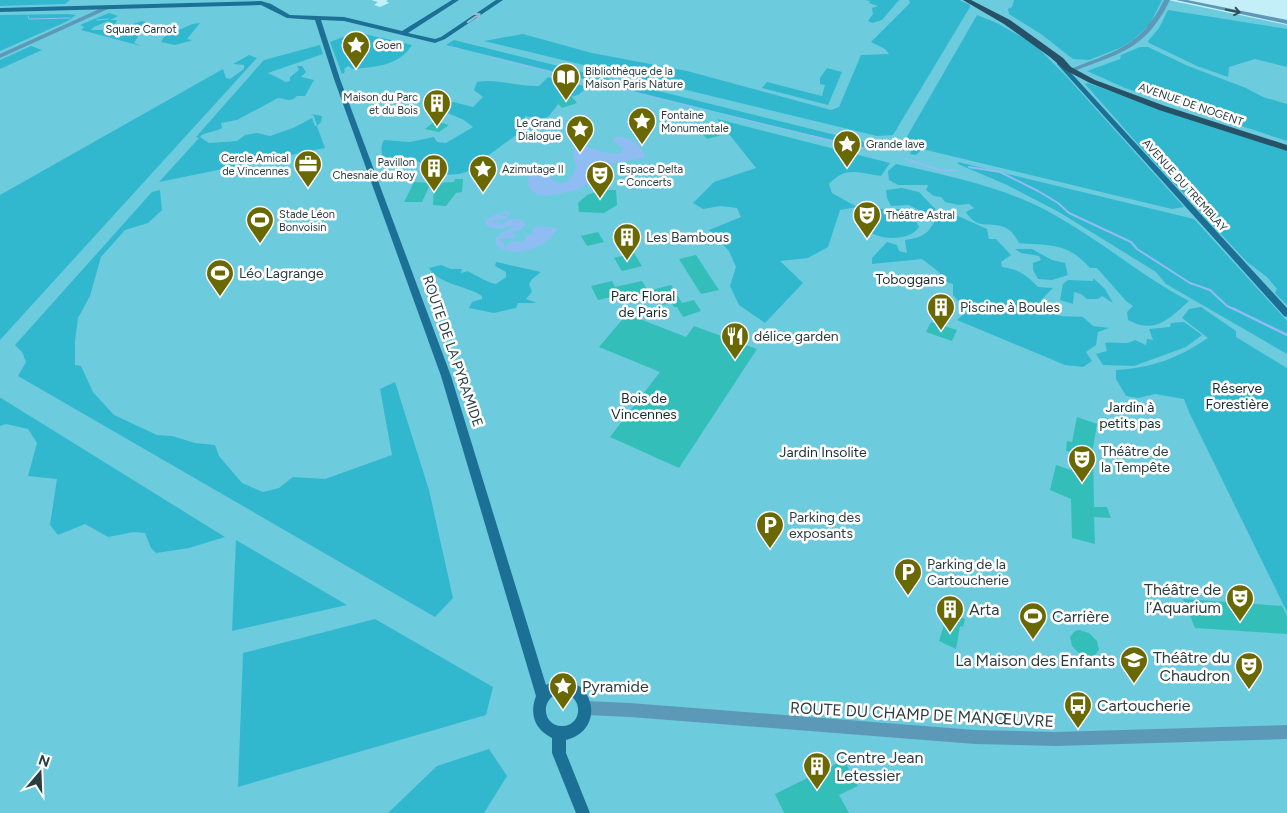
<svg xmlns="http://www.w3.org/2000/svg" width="1287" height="813" font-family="Figtree,sans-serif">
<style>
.green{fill:#6dcbde}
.forest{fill:#32b8ce}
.water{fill:#8fbdf3}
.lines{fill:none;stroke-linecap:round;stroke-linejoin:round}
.stream-far2{stroke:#8fbdf3;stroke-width:1}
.stream-far1{stroke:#8fbdf3;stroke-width:2}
.stream{stroke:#8fbdf3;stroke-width:2.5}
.building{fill:#33beb9}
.street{fill:#5c99b8;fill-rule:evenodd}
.secondary{fill:#1d7095;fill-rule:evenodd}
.primary{fill:#265166;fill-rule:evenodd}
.oneway{stroke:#354f58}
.oneway2{stroke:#99bfcf}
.labels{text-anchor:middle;stroke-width:5;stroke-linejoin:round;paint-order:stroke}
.far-park-label{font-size:11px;fill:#172d31;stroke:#fff}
.far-poi-label{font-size:11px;fill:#2b3d40;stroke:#fff;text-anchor:start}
.far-street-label{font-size:11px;fill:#2b3d40;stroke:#fff}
.poi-label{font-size:14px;fill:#2b3d40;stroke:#fff;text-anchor:start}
.park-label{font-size:14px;fill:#172d31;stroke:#fff}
.street-label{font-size:14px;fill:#2b3d40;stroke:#fff}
.near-poi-label{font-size:16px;fill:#2b3d40;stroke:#fff;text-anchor:start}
.near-street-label{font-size:16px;fill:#2b3d40;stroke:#fff}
</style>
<rect width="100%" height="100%" fill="#c2eff8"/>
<polygon class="green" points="0,0 371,0 378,2 374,5 380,7 389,3 386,1 388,0 1168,0 1287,25 1287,813 0,813"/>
<g class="forest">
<polygon points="0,0 70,0 65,4 0,6"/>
<polygon points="865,0 899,0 882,20 872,23 868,21 873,14 872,8 878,6 869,3 870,1"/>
<polygon points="909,0 959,0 970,5 970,7 893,135 877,136 484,41 523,34 592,53 687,71 831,110 839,107 861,55 889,54 885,49 871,42 910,3"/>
<polygon points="1014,0 1162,0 1150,24 1133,40 1122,47 1089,60 1073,59 1041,34 1009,14 1008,9 1012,7"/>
<polygon points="1168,10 1287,29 1287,67 1255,59 1229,67 1228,77 1197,66 1149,43 1148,41 1159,28"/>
<polygon points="109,13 118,16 110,20 117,20 113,28 108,29 106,28 106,23 110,20 94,27 91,30 103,30 105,34 116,36 112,31 142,21 152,24 139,35 134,43 141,46 81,30 84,27 80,25"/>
<polygon points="69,14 76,15 68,21 0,51 0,15"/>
<polygon points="977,15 997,23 1034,44 1067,77 1184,207 1172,209 922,149 916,155 910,154 913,144 905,140"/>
<polygon points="200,23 187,39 192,40 190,41 175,45 161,42 164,37 192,24"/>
<path d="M356,32L412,45C399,66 375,67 353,69L348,66L344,69L345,72L342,74L330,42Z"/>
<polygon points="454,40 470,44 876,145 872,150 446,45"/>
<path d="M320,45L323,54L268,73L286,82L290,81V77L299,70L297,66H302L306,72L301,77L314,80L305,96H297C290,103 287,99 278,98L237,120L221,123L222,128C215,132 204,132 200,137L209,143L237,141L245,135L257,133L270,136L293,128L312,118L315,126H317L314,116L311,114L322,116L321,122L317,126L325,148L159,182L199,138L196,137L264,60Z"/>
<polygon points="31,46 42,50 0,69 0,60"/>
<polygon points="1140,47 1148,47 1188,66 1246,88 1263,97 1287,104 1287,141 1125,88 1087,71 1120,59 1121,55"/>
<polygon points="249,55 257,58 0,340 0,195 223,69 226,78 230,79 244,69 244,65 233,64"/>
<polygon points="827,68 842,72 828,105 762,88 767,82 822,96 825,85 820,84 820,78"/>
<path d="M548,77L588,87L578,95L562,99L549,116L542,120L525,116L523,127L519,133L478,163L479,167C464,174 448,178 433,171C427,168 423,162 416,161C408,160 396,166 389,169C384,160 378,150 384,140L410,142L434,137L437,142L446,143L473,127L464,120L436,108L435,104L454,102L473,107L483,97L474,90L477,82C497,78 518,87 539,86Z"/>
<polygon points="1088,83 1164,111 1287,151 1287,305 1275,293 1277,289 1267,277 1247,262 1146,153 1085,84"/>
<path d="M717,119L890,163L881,176C858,173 846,166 829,184L832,193L857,207L840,210L828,247L808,258L780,261L803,283L765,323L739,305L730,286L736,267L729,251L709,230L741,217L737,208L721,206L703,209L693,203L714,182L756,168Z"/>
<polygon points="958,162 1194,219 1287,321 1287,354 1166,284 1156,272 1059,212 1007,185 958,164"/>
<path d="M896,164C953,177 1007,187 1058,217C1104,243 1143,277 1189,301C1170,318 1155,335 1128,320L1127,312L1133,306L1126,301L1097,268H1090C1067,242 1051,246 1019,243C1003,210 981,238 966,212L974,208L969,204L958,205L945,202L941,197L934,196L926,190L928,185H898L889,180L888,171Z"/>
<polygon points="902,188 919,192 938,212 922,212 909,205 891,206 887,198 886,190"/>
<polygon points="160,190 162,210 148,223 125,230 101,257 90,296 78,318 75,341 75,365 81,366 93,392 114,415 157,435 172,436 195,443 215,445 219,456 242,483 263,492 279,488 293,477 325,479 392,455 380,389 395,382 429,490 453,598 435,617 18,376 26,362 22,352 15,345 152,192"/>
<path d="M879,209H905L906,215L914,217L919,227C910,242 874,241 864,227L867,217Z"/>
<path d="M958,216L987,229L989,239H996L1011,255L1001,262L1002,267C1018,269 1027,275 1038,287L1053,288L1042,299L1044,311L1061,316L1083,317L1093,326L1109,328L1098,332L1096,345L1086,352L1092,361L1083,367L1065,365L957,320L967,311L953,295V284L943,281L939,272L922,259L872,264V258L887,242L897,245L899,251L907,253L905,240C923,237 928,235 936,218L951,219Z"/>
<polygon points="1015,249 1032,249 1052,260 1065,263 1068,275 1052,280 1038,279 1033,270 1033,263 1041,260 1039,256 1021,253"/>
<path d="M496,262L541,272L532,279L529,284L532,292L526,299L537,303H518L516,308L494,313L469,308L472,302L482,299V296C465,285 440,285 429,268L441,265L451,269H462L461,273L468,271C472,274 492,284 496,284L506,277V272L495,266Z"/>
<polygon points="1093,278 1105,289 1113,303 1102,296 1098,299 1087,299 1081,294 1074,292 1073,304 1060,300 1063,284 1068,280 1093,281"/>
<path d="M1201,307L1236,331V337L1287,368V612L1189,412L1184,399L1155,394L1138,398L1126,396L1116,379V370C1155,367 1176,359 1208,338L1182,318L1189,309Z"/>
<path d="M1184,322L1202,335L1186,347L1134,366L1103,365L1096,354L1107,351L1105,343C1115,341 1126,346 1135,340L1146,345L1147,339L1153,340L1149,329L1170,327L1171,323Z"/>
<polygon points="0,398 1,398 225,537 189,548 156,553 151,548 145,533 134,532 108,537 85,524 58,535 50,525 57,479 28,476 37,443 28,429 6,424 0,426"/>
<polygon points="236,540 347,605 232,631"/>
<polygon points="375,619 493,687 486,715 238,787 243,653"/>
<polygon points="489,749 507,776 484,813 388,813 437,766"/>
</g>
<g class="water">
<path d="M615,137C628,136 643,144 645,158L612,163L606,174L577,190L546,196L536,194L529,188L528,178L539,171L551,173V179C564,190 572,179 576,167L573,152L577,147C593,144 605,158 622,152L623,149L613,140Z"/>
<path d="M508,211L511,214L507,215L504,213L499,216H507L508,219L493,221L492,223L500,222L499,225H501C507,219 516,216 524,222L525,226L518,231L511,232L516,235L515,238L497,239L504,242V248L512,241L522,242L526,239L525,236L532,234L533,229L537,226L557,228C548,247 514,261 496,245V238L501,233L512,228L511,226C502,229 494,230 486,225L485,221L494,215Z"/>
</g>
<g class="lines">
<g class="stream-far2">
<polyline points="28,16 29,19 70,18"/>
<polyline points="97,20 108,19"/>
<polyline points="129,26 140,30"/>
<polyline points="452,47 460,49"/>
<polyline points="490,57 710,111"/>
<polyline points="726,115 817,137"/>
</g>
<g class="stream-far1">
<polyline points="811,136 871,150"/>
<polyline points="905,159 943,171 957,170"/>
<polyline points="969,167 1000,172 1038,191 1058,203 1069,213 1131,242 1137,249 1190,283 1210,290 1227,306 1236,310"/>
</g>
<polyline class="stream" points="1234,309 1287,335"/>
</g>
<g class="building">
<polygon points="571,96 577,103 562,108 555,100"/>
<polygon points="435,121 449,125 439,132 425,129"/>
<polygon points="714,127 722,135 707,139 699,130"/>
<polygon points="455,179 463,179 462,192 456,193 446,206 433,205 434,183 454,182"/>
<polygon points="414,182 431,183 422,202 404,202"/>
<polygon points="601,190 616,190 617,205 604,213 579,212 578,203 587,195"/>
<polygon points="598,232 604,242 587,246 581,236"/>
<polygon points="634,253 642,266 622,271 614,258"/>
<polygon points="696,255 711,278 719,290 701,294 679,259"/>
<polygon points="612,281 615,287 642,281 648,291 671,285 682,303 694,300 701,311 683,317 677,307 674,307 672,303 663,305 657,295 628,300 625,294 598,300 591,286"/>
<polygon points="627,314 686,337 694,326 757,349 679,468 610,437 660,372 599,347"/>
<polygon points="931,322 957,330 952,341 926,332"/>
<polygon points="1077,417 1097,424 1093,448 1094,507 1107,507 1111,518 1094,517 1095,544 1072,538 1071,499 1050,490 1056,465 1071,470 1071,452 1066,451 1067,441 1072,442"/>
<polygon points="1183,599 1282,606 1287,616 1287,634 1195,628"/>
<polygon points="948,612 965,619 963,627 960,626 956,649 939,641"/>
<polygon points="1079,630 1089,633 1097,641 1099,650 1094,656 1087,656 1080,654 1072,646 1070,637 1075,631"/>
<polygon points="844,760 858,786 839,795 849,813 784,813 775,794"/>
</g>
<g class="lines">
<g class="street">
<path d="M1164,0H1170C1146,48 1124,52 1077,70H1073V68C1118,50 1141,46 1164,0Z"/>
<polygon points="1176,0 1187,0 1287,20 1287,24"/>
<polygon points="106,6 109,8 108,9 0,58 0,54"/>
<polygon points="586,701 630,703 975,730 1056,732 1287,725 1287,739 1056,746 975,744 630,717 586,715 581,713 579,708 581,703"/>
</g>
<g class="secondary">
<path d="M452,0H459L408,33L435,39L441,37L496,0H503L445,39L435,43L344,21L321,20L340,79L451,376L546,685C589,664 612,728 566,740V753L590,813H576L552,753V738C535,730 529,714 536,696L441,376L334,79L315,20L287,18L261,5L0,12V8L261,1L271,4L290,15L344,17L402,31ZM562,693C584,695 583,726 562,726C541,726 540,695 562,693Z"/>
<polygon points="1057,62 1061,62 1287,308 1287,317 1284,316 1057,64"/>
</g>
<polygon class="primary" points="963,0 971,0 1010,20 1063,58 1071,67 1095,80 1165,106 1287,145 1287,151 1159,110 1090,83 1065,70 1050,57 1004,24"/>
</g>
<defs><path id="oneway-shaft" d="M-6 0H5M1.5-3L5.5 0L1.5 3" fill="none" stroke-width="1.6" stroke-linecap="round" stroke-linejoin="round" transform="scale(1.25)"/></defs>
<use class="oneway" href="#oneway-shaft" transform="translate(1233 11) rotate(12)"/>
<use class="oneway2" href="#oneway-shaft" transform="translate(474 18) rotate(-34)"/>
<defs>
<g id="sight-pin" transform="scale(1.4375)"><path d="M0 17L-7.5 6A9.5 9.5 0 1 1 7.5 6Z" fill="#696802" stroke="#fff"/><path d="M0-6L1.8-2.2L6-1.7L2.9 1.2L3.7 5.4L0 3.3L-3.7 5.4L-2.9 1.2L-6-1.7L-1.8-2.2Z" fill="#fff"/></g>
<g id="library-pin" transform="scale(1.4375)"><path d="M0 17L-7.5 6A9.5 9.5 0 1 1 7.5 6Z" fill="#696802" stroke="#fff"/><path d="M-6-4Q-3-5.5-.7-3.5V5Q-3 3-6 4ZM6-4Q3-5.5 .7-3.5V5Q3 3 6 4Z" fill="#fff"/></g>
<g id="building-pin" transform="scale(1.4375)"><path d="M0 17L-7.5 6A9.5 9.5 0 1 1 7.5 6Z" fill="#696802" stroke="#fff"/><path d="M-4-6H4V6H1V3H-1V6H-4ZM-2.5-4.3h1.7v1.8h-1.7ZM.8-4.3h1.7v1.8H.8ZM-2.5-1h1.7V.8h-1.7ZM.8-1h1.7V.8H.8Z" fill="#fff"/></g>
<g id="office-pin" transform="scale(1.4375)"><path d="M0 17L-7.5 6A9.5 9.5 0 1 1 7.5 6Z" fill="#696802" stroke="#fff"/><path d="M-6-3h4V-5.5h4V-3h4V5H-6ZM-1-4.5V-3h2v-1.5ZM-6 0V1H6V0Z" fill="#fff"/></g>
<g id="theatre-pin" transform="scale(1.4375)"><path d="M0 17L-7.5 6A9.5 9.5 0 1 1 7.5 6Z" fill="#696802" stroke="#fff"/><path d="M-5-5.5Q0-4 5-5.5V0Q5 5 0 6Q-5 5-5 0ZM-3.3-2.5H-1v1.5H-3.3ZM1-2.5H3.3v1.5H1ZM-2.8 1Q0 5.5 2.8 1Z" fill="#fff"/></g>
<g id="stadium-pin" transform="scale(1.4375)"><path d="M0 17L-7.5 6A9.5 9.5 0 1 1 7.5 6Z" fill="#696802" stroke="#fff"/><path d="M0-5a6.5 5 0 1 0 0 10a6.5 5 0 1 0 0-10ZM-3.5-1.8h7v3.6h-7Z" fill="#fff"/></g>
<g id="restaurant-pin" transform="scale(1.4375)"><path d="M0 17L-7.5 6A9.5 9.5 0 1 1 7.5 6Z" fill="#696802" stroke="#fff"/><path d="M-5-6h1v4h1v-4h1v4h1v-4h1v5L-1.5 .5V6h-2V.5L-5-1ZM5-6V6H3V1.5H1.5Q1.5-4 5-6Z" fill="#fff"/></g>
<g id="parking-pin" transform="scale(1.4375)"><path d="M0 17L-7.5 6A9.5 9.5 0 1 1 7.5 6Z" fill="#696802" stroke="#fff"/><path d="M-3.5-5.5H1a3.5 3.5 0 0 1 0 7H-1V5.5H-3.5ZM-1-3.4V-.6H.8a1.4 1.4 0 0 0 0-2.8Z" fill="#fff"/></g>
<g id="school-pin" transform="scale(1.4375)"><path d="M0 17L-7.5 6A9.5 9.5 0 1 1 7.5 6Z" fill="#696802" stroke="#fff"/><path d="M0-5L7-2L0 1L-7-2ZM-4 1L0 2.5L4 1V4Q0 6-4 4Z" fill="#fff"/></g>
<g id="bus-pin" transform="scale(1.4375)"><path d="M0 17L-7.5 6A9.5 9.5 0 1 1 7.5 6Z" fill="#696802" stroke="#fff"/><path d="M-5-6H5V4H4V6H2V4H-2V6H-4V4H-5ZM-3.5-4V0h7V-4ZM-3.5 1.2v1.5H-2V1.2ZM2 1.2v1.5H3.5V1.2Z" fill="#fff"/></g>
</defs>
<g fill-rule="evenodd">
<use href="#sight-pin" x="356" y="45"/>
<use href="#library-pin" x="566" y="77"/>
<use href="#building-pin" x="437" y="103"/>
<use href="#sight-pin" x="642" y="121"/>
<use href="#sight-pin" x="580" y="129"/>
<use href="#sight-pin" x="847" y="144"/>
<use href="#office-pin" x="308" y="164"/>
<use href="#building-pin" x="434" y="168"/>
<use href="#sight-pin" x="483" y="169"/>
<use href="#theatre-pin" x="600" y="175"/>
<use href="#theatre-pin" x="867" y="215"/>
<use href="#stadium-pin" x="260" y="220"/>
<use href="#building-pin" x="627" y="237"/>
<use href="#stadium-pin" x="220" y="273"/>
<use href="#building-pin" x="941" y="307"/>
<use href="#restaurant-pin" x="735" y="336"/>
<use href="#theatre-pin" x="1082" y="459"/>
<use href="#parking-pin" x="770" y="525"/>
<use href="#parking-pin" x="908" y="572"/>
<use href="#theatre-pin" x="1240" y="598"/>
<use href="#building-pin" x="950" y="609"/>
<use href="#stadium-pin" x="1033" y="616"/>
<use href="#school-pin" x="1134" y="660"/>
<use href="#theatre-pin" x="1249" y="666"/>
<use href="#sight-pin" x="563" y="686"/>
<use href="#bus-pin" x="1078" y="705"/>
<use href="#building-pin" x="817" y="766"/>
</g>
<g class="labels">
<g class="far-park-label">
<text x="141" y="33">Square Carnot</text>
</g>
<g class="far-poi-label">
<text x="375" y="49">Goen</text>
<text x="585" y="75">Bibliothèque de la<tspan x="585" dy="13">Maison Paris Nature</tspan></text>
<text x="418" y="101" text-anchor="end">Maison du Parc<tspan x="418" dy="13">et du Bois</tspan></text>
<text x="661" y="119">Fontaine<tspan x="661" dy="13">Monumentale</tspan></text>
<text x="561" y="127" text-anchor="end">Le Grand<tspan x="561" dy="13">Dialogue</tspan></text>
<text x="866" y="148">Grande lave</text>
<text x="289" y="162" text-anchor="end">Cercle Amical<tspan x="289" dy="13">de Vincennes</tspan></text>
<text x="415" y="166" text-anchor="end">Pavillon<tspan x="415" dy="13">Chesnaie du Roy</tspan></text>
<text x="502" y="173">Azimutage II</text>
<text x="619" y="173">Espace Delta<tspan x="619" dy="13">- Concerts</tspan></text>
<text x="279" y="218">Stade Léon<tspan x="279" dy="13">Bonvoisin</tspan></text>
<text x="886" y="219">Théâtre Astral</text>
</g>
<g class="far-street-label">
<text transform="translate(1191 104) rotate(19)" y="4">AVENUE DE NOGENT</text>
<text transform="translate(1185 185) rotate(48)" y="4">AVENUE DU TREMBLAY</text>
</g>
<g class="poi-label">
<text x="646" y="242">Les Bambous</text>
<text x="239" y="278">Léo Lagrange</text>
<text x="960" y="312">Piscine à Boules</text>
<text x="754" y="341">délice garden</text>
<text x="1101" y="456">Théâtre de<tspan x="1101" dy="16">la Tempête</tspan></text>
<text x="789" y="522">Parking des<tspan x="789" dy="16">exposants</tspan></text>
<text x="927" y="569">Parking de la<tspan x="927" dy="16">Cartoucherie</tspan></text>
</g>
<g class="park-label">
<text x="910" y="284">Toboggans</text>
<text x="643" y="301">Parc Floral<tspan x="643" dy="16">de Paris</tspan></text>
<text x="1237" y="393">Réserve<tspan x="1237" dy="16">Forestière</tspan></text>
<text x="644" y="403">Bois de<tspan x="644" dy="16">Vincennes</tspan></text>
<text x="1130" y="412">Jardin à<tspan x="1130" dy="16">petits pas</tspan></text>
<text x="823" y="457">Jardin Insolite</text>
</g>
<g class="street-label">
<text transform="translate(453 351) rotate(71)" y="5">ROUTE DE LA PYRAMIDE</text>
</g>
<g class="near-poi-label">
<text x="1221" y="595" text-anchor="end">Théâtre de<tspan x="1221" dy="18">l’Aquarium</tspan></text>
<text x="969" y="615">Arta</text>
<text x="1052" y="622">Carrière</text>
<text x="1230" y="663" text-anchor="end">Théâtre du<tspan x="1230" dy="18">Chaudron</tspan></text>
<text x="1115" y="666" text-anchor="end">La Maison des Enfants</text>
<text x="582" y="692">Pyramide</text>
<text x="1097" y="711">Cartoucherie</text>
<text x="836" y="763">Centre Jean<tspan x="836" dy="18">Letessier</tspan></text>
</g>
<g class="near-street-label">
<text transform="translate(922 714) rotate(3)" y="6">ROUTE DU CHAMP DE MANŒUVRE</text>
</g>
</g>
<g transform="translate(40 773) rotate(19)" stroke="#ffffff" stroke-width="4" paint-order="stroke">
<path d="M0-4L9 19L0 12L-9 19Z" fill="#2b3d40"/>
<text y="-8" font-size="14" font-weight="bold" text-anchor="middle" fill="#2b3d40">N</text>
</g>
</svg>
